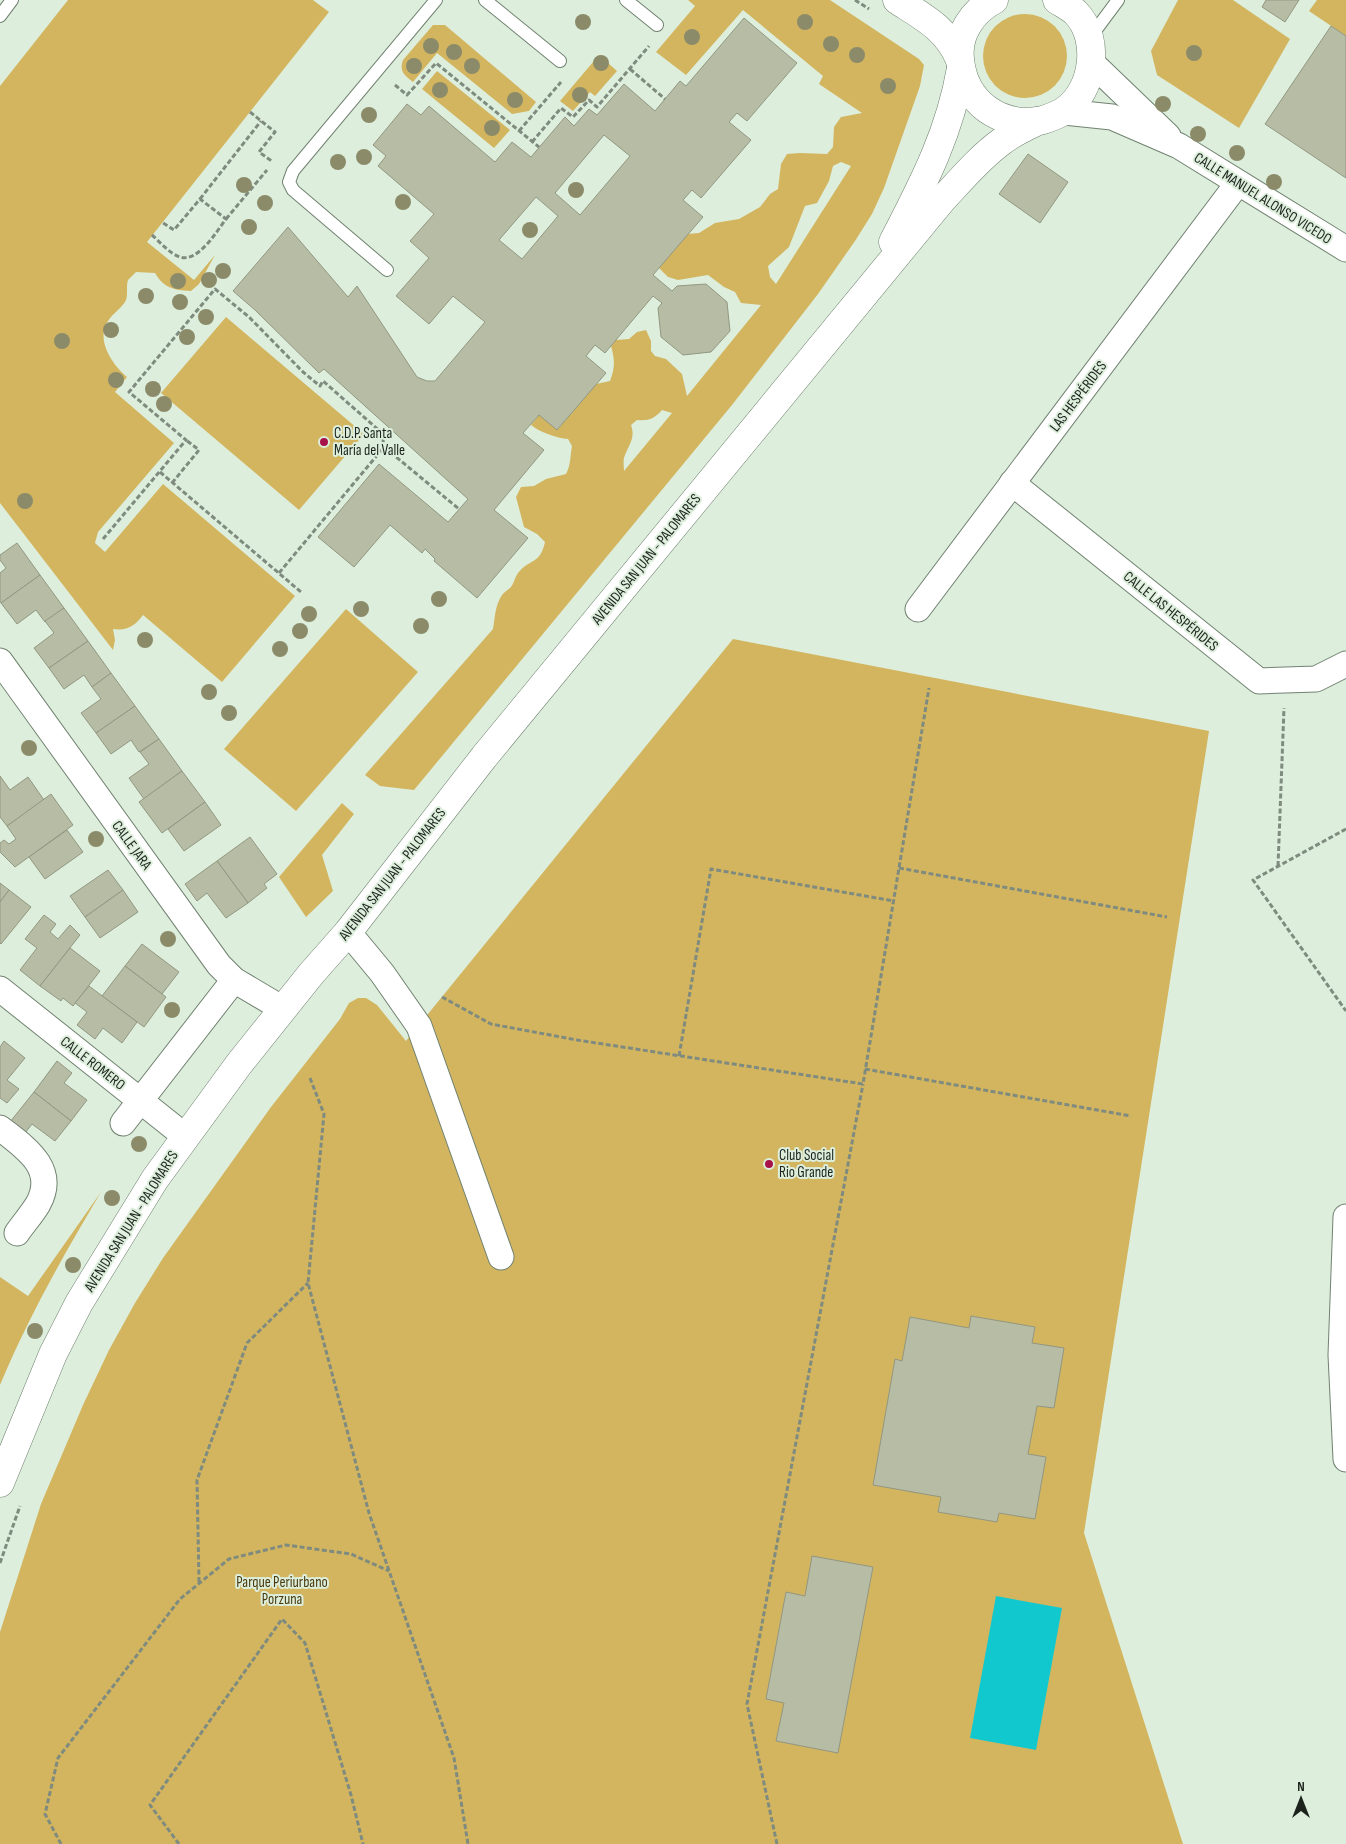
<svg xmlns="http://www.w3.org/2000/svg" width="1346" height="1844" font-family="'Sofia Sans Condensed',sans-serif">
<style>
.green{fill:#d3b560;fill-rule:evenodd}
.water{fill:#12c8cf}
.building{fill:#b7bca5;stroke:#929781;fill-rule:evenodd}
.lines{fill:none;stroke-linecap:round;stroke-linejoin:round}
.lane-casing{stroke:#718271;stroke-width:14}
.street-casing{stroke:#718271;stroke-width:27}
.secondary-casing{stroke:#718271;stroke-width:29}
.path{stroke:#7f8b7e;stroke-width:3;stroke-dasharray:5 2.5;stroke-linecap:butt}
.lane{stroke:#fff;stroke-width:12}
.street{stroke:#fff;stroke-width:25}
.secondary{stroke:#fff;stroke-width:28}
.tree{fill:#8b8b6a}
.poi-dot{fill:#a71248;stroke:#ddefdc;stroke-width:2}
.labels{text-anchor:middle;stroke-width:4;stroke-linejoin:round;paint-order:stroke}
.street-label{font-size:15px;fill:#1c231c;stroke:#ddefdc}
.poi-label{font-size:15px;fill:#1c231c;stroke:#ddefdc;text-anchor:start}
.park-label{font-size:15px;fill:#48390d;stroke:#ddefdc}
</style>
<rect width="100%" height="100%" fill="#ddefdc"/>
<g class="green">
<path d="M68,0H313L329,12L147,242L194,280L215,255L199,284L191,291C173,290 164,288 155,273L136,272L128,280C126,286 128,294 126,300C123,307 112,314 108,321C95,340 113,365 127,377L115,392L174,443L98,532L95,543L105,552L163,484L295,596L222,682L143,615C135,626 127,631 113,629L115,640L113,650L0,503V86Z"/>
<path d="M688,0H830L919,59L924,65L920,86L884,188L872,214L855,241L818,294L732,405L414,790L380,786L365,775L493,629C495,618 495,605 502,595C504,592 508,590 511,587C514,583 515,577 518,573C530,558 540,565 545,542L537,534L524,527L516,497L521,487L534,486L546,479L566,474C571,465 570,456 572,446L568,439C557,438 539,432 531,425L539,415L558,429L596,384L610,381C615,368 615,360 611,346L616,340L629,339L637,332L646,330L651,341V351L655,356L666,359L682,374L687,396L761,305L741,303L735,292L724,287L708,275L678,280L668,277L659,268L687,234L699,233L715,223L739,219L760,207L770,194L778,189L781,164L787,154L800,153L827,154L833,147L834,127L841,117L862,113L819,84L823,76L743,10L686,75L656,52L695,6ZM841,162L851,166L776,284L770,277L768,266L789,247L805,206L817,203L829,181L833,166ZM662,410L672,413L624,471C624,466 623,462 624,458C628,445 636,439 631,425L637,420C649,421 654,419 662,410Z"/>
<polygon points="1178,0 1233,0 1290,39 1239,128 1157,75 1151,51"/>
<polygon points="1317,0 1346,0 1346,36 1309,11"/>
<circle cx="1025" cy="56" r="42"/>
<path d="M433,25H445L536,102L529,111L512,114L437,53L413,82C404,75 399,71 403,60Z"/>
<polygon points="599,55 617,71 595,96 590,92 573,111 560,101"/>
<polygon points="437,71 510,130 494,148 422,89"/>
<polygon points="226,317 364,434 299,510 161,393"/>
<polygon points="346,609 418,672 296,811 224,749"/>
<polygon points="733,639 1209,731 1084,1533 1183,1844 0,1844 0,1632 41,1504 83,1405 109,1350 135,1303 163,1258 271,1107 340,1019 349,1003 358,998 366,998 377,1005 406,1041"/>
<polygon points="342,803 354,814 322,855 333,891 306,917 279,877"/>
<path d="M101,1192C63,1256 29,1316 0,1385V1277L28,1296Z"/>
</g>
<polygon class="water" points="996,1596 1062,1608 1036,1750 970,1738"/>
<g class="building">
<polygon points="1266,0 1299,0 1285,22 1262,7"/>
<path d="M744,18L797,63L747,121L737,113L729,122L751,140L701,198L692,190L683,200L703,217L653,275L672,291L677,286L706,284L727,302L730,331L711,352L683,355L661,337L658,308L662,303L653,296L605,353L595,345L586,356L606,373L557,430L539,415L523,433L544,450L494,510L528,538L477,598L434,561L435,559L425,549L422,553L390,525L354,567L318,537L379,464L448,522L468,499L324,369L319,373L255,310L233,291L288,227L348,297L357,286L417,377L427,381H435L485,322L453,296L429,324L396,296L429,258L410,241L434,214L378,166L386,156L373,145L407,104L421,115L429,106L495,162L512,142L531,157L565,117L574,126L589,109L597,115L624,84L655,111L680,81L686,86ZM604,135L630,156L580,215L555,193ZM536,197L558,216L522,259L499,240Z"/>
<polygon points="1331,26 1346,36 1346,178 1265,124"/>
<polygon points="1028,154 1068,182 1040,223 999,194"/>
<polygon points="17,543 40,575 1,603 0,601 0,573 6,568 0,560 0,555"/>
<polygon points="40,575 64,608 45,622 36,610 17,624 1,603"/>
<polygon points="64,608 88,641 49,668 34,648 54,633 45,621"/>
<polygon points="88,641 111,673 92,687 84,675 64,689 49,668"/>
<polygon points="111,673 135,706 96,733 81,713 101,699 92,687"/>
<polygon points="135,706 159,739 139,752 131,740 111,754 96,733"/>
<polygon points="159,739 182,771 144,799 129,778 149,764 140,752"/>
<polygon points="182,771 205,802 162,833 139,802"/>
<polygon points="0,776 10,790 28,777 44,800 7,826 0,817"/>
<polygon points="51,794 73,825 15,867 0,852 0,843 4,840 9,844 16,839 7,826"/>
<polygon points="205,802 221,825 184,851 168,829"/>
<polygon points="67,830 83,852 45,879 29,857"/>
<polygon points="250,837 277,874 264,884 267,888 248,903 217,861"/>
<polygon points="217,861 248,903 226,918 207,893 197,901 185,884"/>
<polygon points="108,870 123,890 85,917 70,896"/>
<polygon points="0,883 9,890 0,902"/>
<polygon points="9,890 31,907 1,944 0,943 0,902"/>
<polygon points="123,890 138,912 100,938 85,917"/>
<polygon points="44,915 56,924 50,932 58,939 70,925 80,935 40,986 20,970 37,948 25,939"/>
<polygon points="142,944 179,972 162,994 125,966"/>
<polygon points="70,948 100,971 73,1006 63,998 61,1001 40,986"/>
<polygon points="125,966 166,997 144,1027 102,996"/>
<polygon points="89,986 137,1022 122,1043 103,1028 95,1039 77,1025 87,1012 75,1003"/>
<polygon points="4,1041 25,1058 7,1080 19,1089 7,1103 0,1098 0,1047"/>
<polygon points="57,1061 72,1073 64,1083 87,1100 71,1121 34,1092"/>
<polygon points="34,1092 71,1121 55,1141 32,1124 25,1133 10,1122"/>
<polygon points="971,1316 1035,1327 1032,1343 1064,1348 1054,1408 1037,1406 1028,1454 1046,1457 1035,1519 999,1513 997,1522 938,1512 941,1497 873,1485 895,1359 902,1361 910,1317 969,1328"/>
<polygon points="812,1556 873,1567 838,1753 776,1741 784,1703 766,1699 786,1592 805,1596"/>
</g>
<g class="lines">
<g class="lane-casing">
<g id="lane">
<polyline points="485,0 560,61"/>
<polyline points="626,0 657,25"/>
<polyline points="0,16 12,0"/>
<polyline points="1089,39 1118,0"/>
<polyline points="387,270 293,190 289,182 293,171 436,0"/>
</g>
</g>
<g class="street-casing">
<g id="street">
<polyline points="1092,63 1168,136"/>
<polyline points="1064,112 1112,117 1179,146 1346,249"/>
<polyline points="1012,483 1259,681 1316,679 1346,664"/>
<polyline points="918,609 1238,183"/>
<polyline points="0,661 219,965 234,980 283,1009"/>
<polyline points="348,932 382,973 419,1026 501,1257"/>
<polyline points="0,989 186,1137"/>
<polyline points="123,1123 234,980"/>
<path d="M0,1128C24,1147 58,1168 38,1204C32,1214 24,1223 17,1233"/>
<polyline points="1346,1217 1341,1355 1346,1459"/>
</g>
</g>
<g class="secondary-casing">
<g id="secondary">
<path d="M897,0C923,17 946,28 959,58"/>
<path d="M994,0C973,11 957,34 960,59C964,102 1000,129 1043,120C1049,118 1058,115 1064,111C1094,91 1101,39 1076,13C1071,8 1063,4 1057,0"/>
<path d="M893,242C923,184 950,133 961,68"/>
<path d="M0,1483L53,1354L79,1303L155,1179L239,1064L311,974L348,932L484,757L942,200C961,180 979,158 1001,142C1012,133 1025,127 1038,121"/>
</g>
</g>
<g class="path">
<polyline points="855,0 869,9"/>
<polyline points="630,69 665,99"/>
<polyline points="395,85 407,95 436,63 539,147"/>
<polyline points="250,112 275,132 259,152 273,162"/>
<polyline points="519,131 561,82"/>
<polyline points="532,142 561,108 573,117 589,100 597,107 649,46"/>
<polyline points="200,199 261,121"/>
<polyline points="226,219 267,170"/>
<path d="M152,235C160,242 170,254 180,257C198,263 217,231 226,219L200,199L174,230L163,223"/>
<polyline points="160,472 301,592"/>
<polyline points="172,483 199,450 186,440"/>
<polyline points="103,539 186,440 129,392 215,289 249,317 303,372 320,386 323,381 382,433 384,447"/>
<polyline points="279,573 384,447 459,509"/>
<polyline points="1346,829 1253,880 1346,1011"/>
<polyline points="1278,866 1284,708"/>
<polyline points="899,868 1167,917"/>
<polyline points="442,997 491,1024 577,1040 863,1084 929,688"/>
<polyline points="679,1056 711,869 894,901"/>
<polyline points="865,1069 1131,1116"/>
<polyline points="310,1078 324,1114 308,1283 369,1513 454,1758 468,1844"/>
<polyline points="0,1563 20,1506"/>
<polyline points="199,1582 197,1480 247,1343 308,1283"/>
<polyline points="61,1844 45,1814 58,1758 180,1599 229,1559 286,1545 351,1554 389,1571"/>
<polyline points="179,1844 150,1805 282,1619 305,1643 351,1795 363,1844"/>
<polyline points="777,1844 747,1704 863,1084"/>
</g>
<use href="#lane" class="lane"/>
<use href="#street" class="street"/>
<use href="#secondary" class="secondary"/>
</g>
<g class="tree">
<circle cx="583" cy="22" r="8"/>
<circle cx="805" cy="22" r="8"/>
<circle cx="692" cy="37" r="8"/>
<circle cx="831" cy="44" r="8"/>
<circle cx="431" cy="46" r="8"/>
<circle cx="454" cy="52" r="8"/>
<circle cx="1194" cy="53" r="8"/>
<circle cx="857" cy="55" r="8"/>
<circle cx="601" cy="63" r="8"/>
<circle cx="414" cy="66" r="8"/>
<circle cx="472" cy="66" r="8"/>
<circle cx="888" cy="86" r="8"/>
<circle cx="440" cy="90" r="8"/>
<circle cx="580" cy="95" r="8"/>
<circle cx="515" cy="100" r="8"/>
<circle cx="1163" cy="104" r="8"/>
<circle cx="369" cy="115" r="8"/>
<circle cx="492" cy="128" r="8"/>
<circle cx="1198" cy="134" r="8"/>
<circle cx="1237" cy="153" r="8"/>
<circle cx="364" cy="157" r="8"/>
<circle cx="338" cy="162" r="8"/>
<circle cx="1274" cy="182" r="8"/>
<circle cx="244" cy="185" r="8"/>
<circle cx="576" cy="190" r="8"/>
<circle cx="403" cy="202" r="8"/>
<circle cx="265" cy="203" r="8"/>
<circle cx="249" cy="227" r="8"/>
<circle cx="530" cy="230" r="8"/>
<circle cx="223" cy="271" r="8"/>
<circle cx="209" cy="280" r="8"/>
<circle cx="178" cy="281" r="8"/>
<circle cx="146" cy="296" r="8"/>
<circle cx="180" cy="302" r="8"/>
<circle cx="206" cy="317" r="8"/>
<circle cx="111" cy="330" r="8"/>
<circle cx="187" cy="337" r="8"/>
<circle cx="62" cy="341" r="8"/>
<circle cx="116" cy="380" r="8"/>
<circle cx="153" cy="389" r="8"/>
<circle cx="164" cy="404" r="8"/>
<circle cx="25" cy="501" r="8"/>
<circle cx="439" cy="599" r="8"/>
<circle cx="361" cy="609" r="8"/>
<circle cx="309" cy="614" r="8"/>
<circle cx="421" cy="626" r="8"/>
<circle cx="300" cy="631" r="8"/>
<circle cx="145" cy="640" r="8"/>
<circle cx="280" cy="649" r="8"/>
<circle cx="209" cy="692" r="8"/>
<circle cx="229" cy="713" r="8"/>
<circle cx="29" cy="748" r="8"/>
<circle cx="96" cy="839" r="8"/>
<circle cx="168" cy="939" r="8"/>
<circle cx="172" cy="1010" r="8"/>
<circle cx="139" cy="1144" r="8"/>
<circle cx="112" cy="1198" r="8"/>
<circle cx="73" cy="1265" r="8"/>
<circle cx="35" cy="1331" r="8"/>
</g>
<g class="poi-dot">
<circle cx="324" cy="442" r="5"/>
<circle cx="769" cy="1164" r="5"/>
</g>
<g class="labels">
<g class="street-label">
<text transform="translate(1263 198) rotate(32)" y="5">CALLE MANUEL ALONSO VICEDO</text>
<text transform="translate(1078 396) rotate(-53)" y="5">LAS HESPÉRIDES</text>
<text transform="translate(646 559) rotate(-51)" y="5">AVENIDA SAN JUAN - PALOMARES</text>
<text transform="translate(1171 611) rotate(39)" y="5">CALLE LAS HESPÉRIDES</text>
<text transform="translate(132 845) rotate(54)" y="5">CALLE JARA</text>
<text transform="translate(392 874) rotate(-52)" y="5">AVENIDA SAN JUAN - PALOMARES</text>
<text transform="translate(93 1063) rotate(38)" y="5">CALLE ROMERO</text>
<text transform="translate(131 1221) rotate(-58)" y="5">AVENIDA SAN JUAN - PALOMARES</text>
</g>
<g class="poi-label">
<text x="334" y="438">C.D.P. Santa<tspan x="334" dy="17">María del Valle</tspan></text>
<text x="779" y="1160">Club Social<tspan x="779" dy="17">Rio Grande</tspan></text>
</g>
<g class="park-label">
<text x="282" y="1587">Parque Periurbano<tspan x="282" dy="17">Porzuna</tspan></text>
</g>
</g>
<g transform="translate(1301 1799)" stroke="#ddefdc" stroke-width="4" paint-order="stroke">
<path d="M0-4L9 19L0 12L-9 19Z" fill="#1c231c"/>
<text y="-8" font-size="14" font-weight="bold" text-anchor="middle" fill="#1c231c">N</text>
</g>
</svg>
